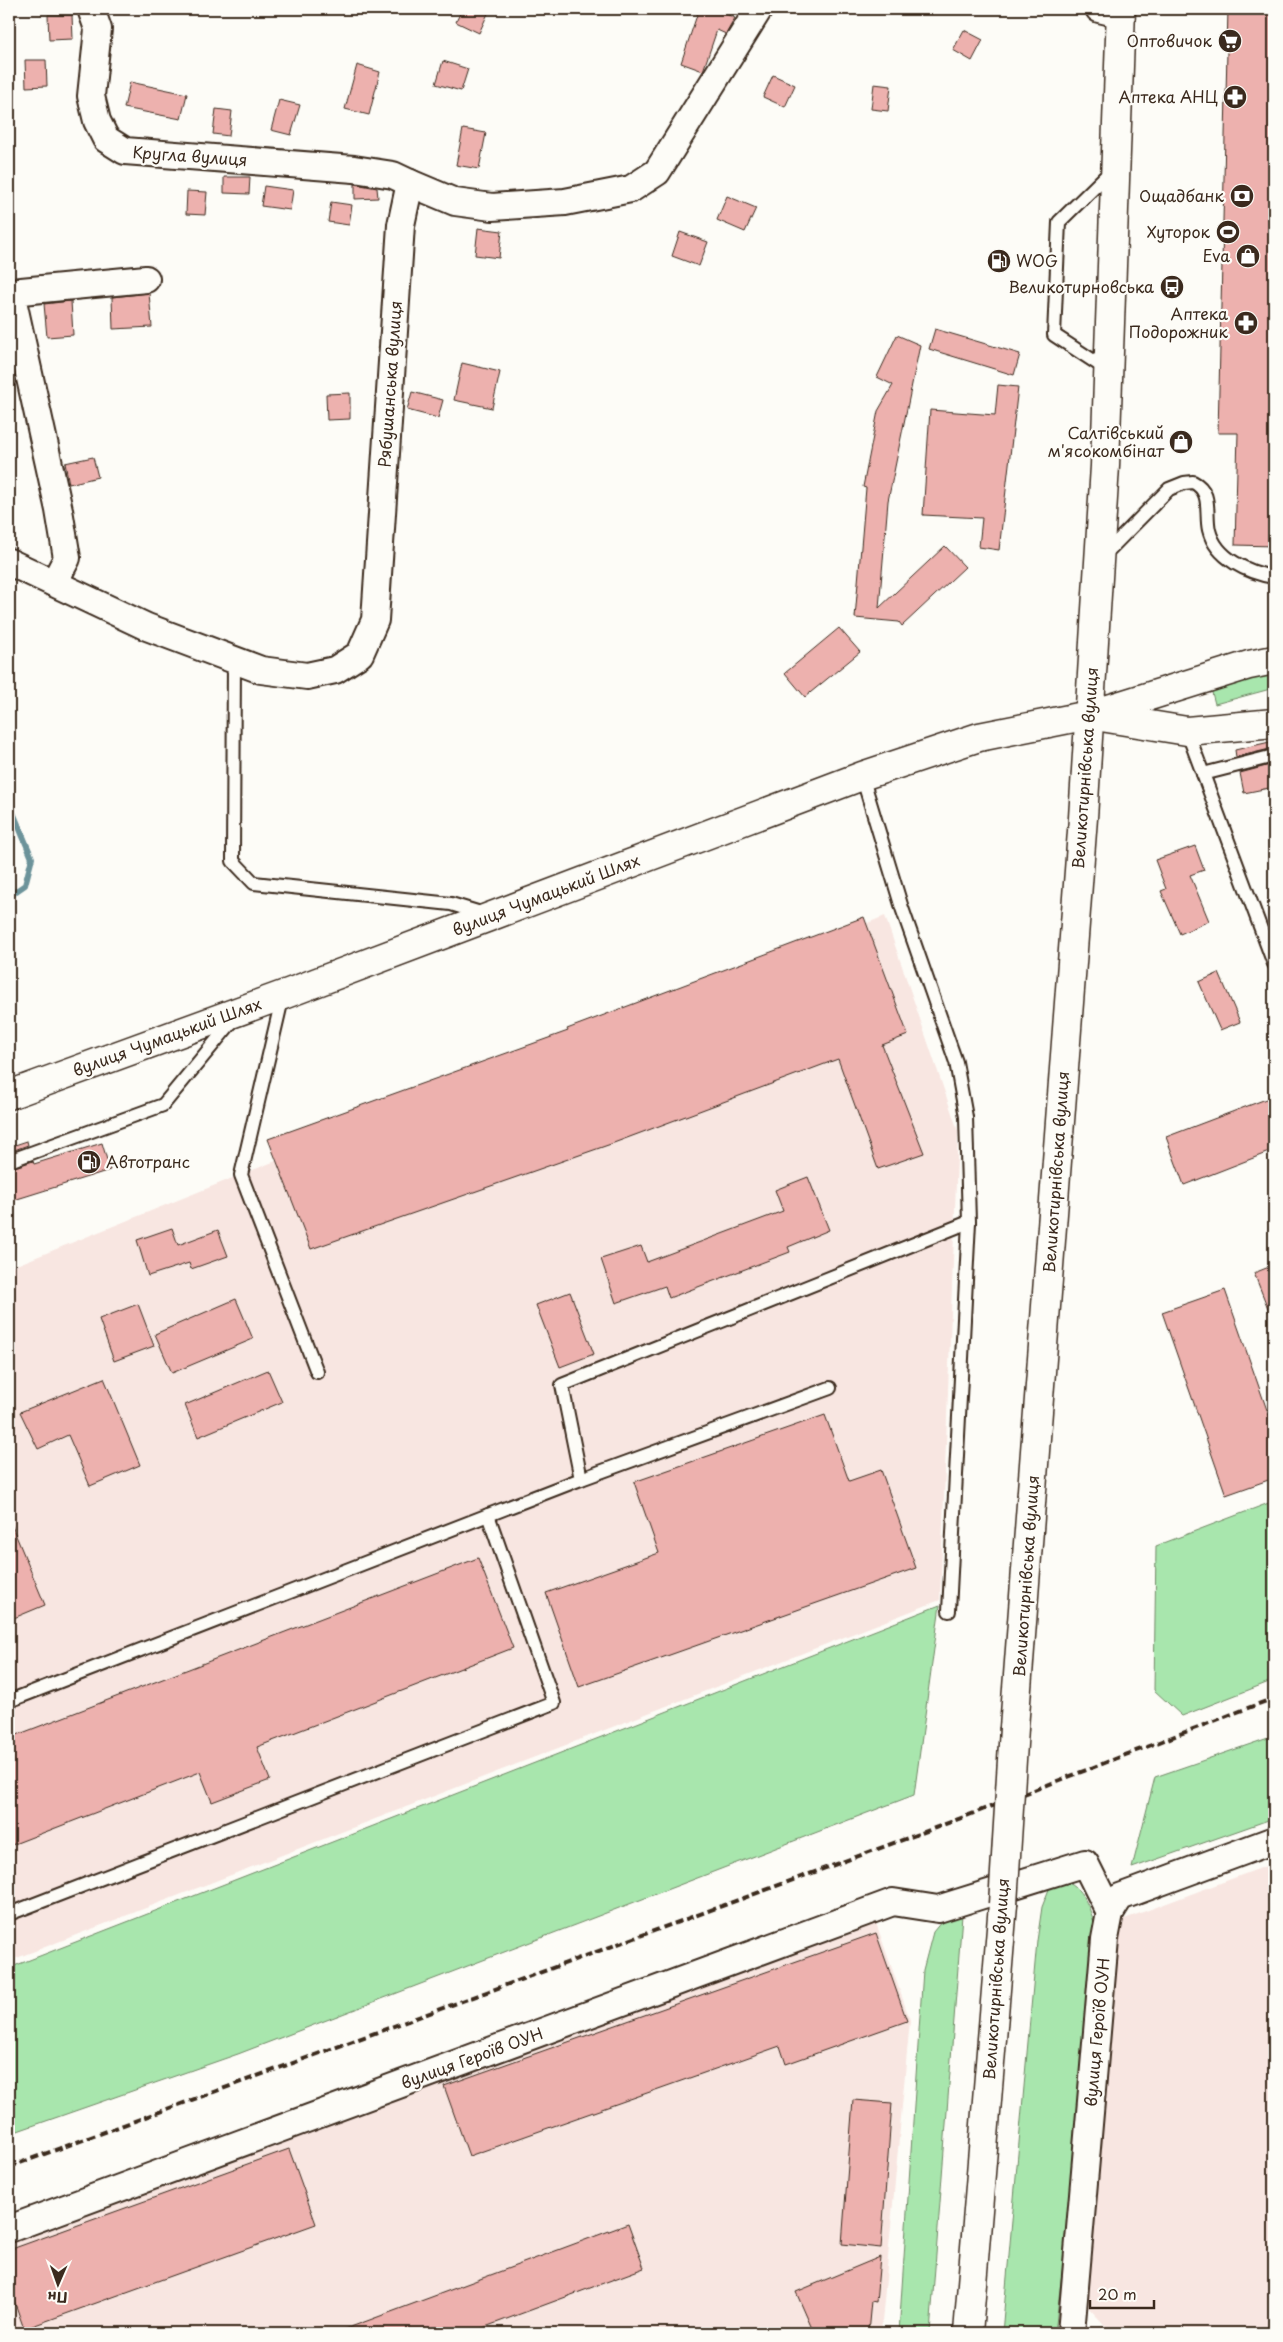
<svg xmlns="http://www.w3.org/2000/svg" width="1283" height="2342" font-family="'Playpen Sans',sans-serif">
<style>
.built{fill:#f8e6e1}
.green{fill:#a8e6ad;stroke:#728866}
.lines{fill:none;stroke-linecap:round;stroke-linejoin:round}
.stream{stroke:#6c939a;stroke-width:6}
.building{fill:#edb1ae;stroke:#3b2a1e}
.service-casing{stroke:#3b2a1e;stroke-width:16}
.minor-casing{stroke:#3b2a1e;stroke-width:30}
.secondary-casing{stroke:#3b2a1e;stroke-width:31}
.primary-casing{stroke:#3b2a1e;stroke-width:31}
.service{stroke:#fdfcf7;stroke-width:12}
.minor{stroke:#fdfcf7;stroke-width:26}
.secondary{stroke:#fdfcf7;stroke-width:28}
.primary{stroke:#fdfcf7;stroke-width:28}
.rail{stroke:#3b2a1e;stroke-width:4;stroke-dasharray:8 4;stroke-linecap:butt}
.primary-bridge-casing{stroke:#3b2a1e;stroke-width:31;stroke-linecap:butt}
.primary-bridge{stroke:#fdfcf7;stroke-width:28}
.labels{text-anchor:middle;stroke-width:4.5;stroke-linejoin:round;paint-order:stroke}
.poi-label{font-size:16px;fill:#3b2a1e;stroke:#fdfcf7;text-anchor:end}
.street-label{font-size:16px;fill:#3b2a1e;stroke:#fdfcf7}
</style>
<rect width="100%" height="100%" fill="#fdfcf7"/>
<filter id="ink" filterUnits="userSpaceOnUse"><feTurbulence type="fractalNoise" baseFrequency=".02" numOctaves="2"/><feDisplacementMap in="SourceGraphic" scale="10" xChannelSelector="R" yChannelSelector="G"/><feConvolveMatrix kernelMatrix="1 2 1 2 8 2 1 2 1" color-interpolation-filters="sRGB"/></filter>
<g filter="url(#ink)">
<g class="built">
<polygon points="885,916 958,1131 940,1600 9,1961 9,1268"/>
<polygon points="1274,1863 1274,2333 1112,2333 1086,2305 1119,1921"/>
<polygon points="876,1923 910,2020 881,2333 9,2333 9,2239"/>
</g>
<g class="green">
<polygon points="1274,673 1274,688 1215,704 1211,689"/>
<polygon points="1274,1501 1274,1680 1182,1716 1154,1690 1156,1546"/>
<polygon points="940,1605 914,1795 238,2054 9,2134 9,1968"/>
<polygon points="1274,1736 1274,1818 1132,1868 1155,1777"/>
<path d="M1053,1879C1078,1880 1087,1900 1094,1922C1105,1963 1094,2009 1089,2050C1080,2145 1065,2239 1055,2333H1002L1037,1941L1042,1907Z"/>
<polygon points="962,1915 930,2333 899,2333 923,1970 933,1932 946,1916"/>
</g>
<g class="lines">
<polyline class="stream" points="9,803 32,858 25,885 9,896"/>
</g>
<g class="building">
<polygon points="462,9 490,9 479,33 456,22"/>
<polygon points="699,9 715,9 735,18 726,34 717,30 703,71 681,63"/>
<polygon points="1228,9 1274,9 1274,546 1235,545 1238,433 1218,433"/>
<polygon points="48,15 72,15 73,39 49,40"/>
<polygon points="964,30 983,40 972,61 953,50"/>
<polygon points="25,60 46,60 47,86 26,87"/>
<polygon points="443,61 468,69 461,91 436,84"/>
<polygon points="357,65 380,72 369,115 345,109"/>
<polygon points="773,75 795,85 785,107 763,97"/>
<polygon points="130,82 187,94 181,119 124,108"/>
<polygon points="874,84 891,86 888,111 871,109"/>
<polygon points="279,100 300,105 291,135 271,130"/>
<polygon points="216,109 232,111 229,136 213,134"/>
<polygon points="463,129 486,133 479,169 456,165"/>
<polygon points="224,177 250,177 249,194 224,193"/>
<polygon points="355,184 377,188 378,198 355,199"/>
<polygon points="264,186 293,190 290,210 261,206"/>
<polygon points="187,191 207,192 205,215 186,214"/>
<polygon points="727,196 756,208 745,232 717,220"/>
<polygon points="331,202 352,205 349,225 328,222"/>
<polygon points="478,228 502,231 499,258 475,255"/>
<polygon points="680,232 708,242 699,266 672,256"/>
<polygon points="149,293 152,327 113,329 112,297"/>
<polygon points="71,301 73,335 47,337 44,304"/>
<polygon points="935,329 1020,354 1014,375 929,349"/>
<polygon points="897,335 920,345 888,501 879,608 945,546 965,567 902,626 899,622 855,618 866,488 863,487 878,411 893,385 877,377"/>
<polygon points="462,363 500,372 492,408 454,400"/>
<polygon points="998,385 1018,387 999,550 979,547 982,518 923,515 930,410 995,415"/>
<polygon points="412,392 443,400 438,418 407,410"/>
<polygon points="350,393 350,419 327,420 326,394"/>
<polygon points="93,457 98,477 69,484 65,463"/>
<polygon points="839,628 860,652 805,697 785,673"/>
<polygon points="1274,741 1274,748 1236,757 1235,750"/>
<polygon points="1274,764 1274,787 1244,793 1240,773"/>
<polygon points="1195,846 1204,870 1190,875 1209,921 1180,934 1161,891 1166,889 1155,860"/>
<polygon points="864,917 908,1035 882,1045 924,1153 878,1169 838,1059 611,1144 311,1249 268,1139 568,1031 567,1029"/>
<polygon points="1219,973 1240,1022 1220,1030 1199,982"/>
<polygon points="1274,1096 1274,1150 1184,1185 1166,1137"/>
<polygon points="27,1141 28,1145 9,1152 9,1147"/>
<polygon points="102,1143 110,1170 14,1200 9,1182 9,1169 33,1161 34,1164"/>
<polygon points="808,1177 829,1230 788,1247 790,1252 669,1298 665,1286 616,1303 601,1259 641,1246 647,1262 783,1211 775,1190"/>
<polygon points="172,1228 178,1245 218,1230 228,1256 191,1269 189,1263 148,1276 137,1240"/>
<polygon points="1274,1265 1274,1321 1273,1321 1254,1273"/>
<polygon points="1225,1290 1274,1430 1274,1478 1226,1495 1162,1312"/>
<polygon points="570,1292 594,1354 560,1367 536,1305"/>
<polygon points="236,1299 253,1339 172,1373 155,1334"/>
<polygon points="138,1304 154,1346 114,1361 99,1319"/>
<polygon points="268,1370 282,1402 198,1437 185,1405"/>
<polygon points="104,1378 140,1465 90,1486 68,1435 38,1449 20,1412"/>
<polygon points="825,1415 849,1481 881,1470 916,1568 579,1687 546,1593 659,1553 634,1482"/>
<polygon points="9,1519 45,1605 9,1620"/>
<polygon points="478,1558 513,1648 257,1747 270,1780 212,1802 200,1772 9,1846 9,1738"/>
<polygon points="876,1933 907,2021 786,2064 780,2046 469,2156 444,2086"/>
<polygon points="853,2100 892,2103 881,2248 842,2244"/>
<polygon points="289,2149 316,2224 24,2329 9,2286 9,2250"/>
<polygon points="628,2224 644,2268 469,2333 341,2333 340,2331"/>
<polygon points="880,2257 876,2302 871,2301 868,2333 814,2333 796,2292"/>
</g>
<g class="lines">
<g class="service-casing">
<g id="service">
<polyline points="1109,371 1054,335 1059,222 1112,170"/>
<path d="M1102,557L1169,489L1184,483L1193,482C1213,492 1205,513 1209,530C1216,559 1249,573 1274,577"/>
<polyline points="234,660 233,861 254,883 451,904 484,914"/>
<polyline points="1187,731 1274,964"/>
<polyline points="1203,774 1274,756"/>
<polyline points="862,776 902,908 956,1062 966,1117 969,1222 949,1611"/>
<polyline points="283,995 241,1175 317,1372"/>
<polyline points="9,1161 163,1105 235,1018"/>
<polyline points="581,1479 830,1388"/>
<polyline points="9,1701 581,1479 562,1385 969,1222"/>
<polyline points="9,1914 554,1703 488,1515"/>
</g>
</g>
<g class="minor-casing">
<g id="minor">
<polyline points="91,9 98,29 91,96 97,121 106,139 125,151 354,169 393,175 410,183"/>
<polyline points="1099,9 1120,14"/>
<polyline points="9,562 147,627 261,670 307,676 335,670 360,654 375,620 401,225 410,183 455,202 492,207 565,202 631,189 657,172 759,9"/>
<polyline points="54,583 67,558 59,510 11,292 146,279"/>
<polyline points="9,2229 893,1902 938,1909 1085,1863 1110,1913"/>
<polyline points="1071,2333 1105,1939 1110,1913 1120,1897 1274,1840"/>
</g>
</g>
<g class="secondary-casing">
<polyline id="secondary" points="9,1095 283,995 862,776 979,737 1089,715"/>
</g>
<g class="primary-casing">
<g id="primary">
<polyline points="1089,715 1249,665 1274,660"/>
<polyline points="1095,716 1187,731 1274,723"/>
<polyline points="1014,1728 1083,818 1105,466 1121,9"/>
<polyline points="968,2333 1003,1904"/>
</g>
</g>
<use href="#service" class="service"/>
<use href="#minor" class="minor"/>
<use href="#secondary" class="secondary"/>
<use href="#primary" class="primary"/>
<polyline class="rail" points="9,2167 935,1828 1274,1698"/>
<g class="primary-bridge-casing">
<polyline id="primary-bridge" points="1003,1904 1014,1728"/>
</g>
<use href="#primary-bridge" class="primary-bridge"/>
</g>
</g>
<defs>
<g id="supermarket-disc" transform="scale(1.25)"><circle r="9.5" fill="#3b2a1e" stroke="#fdfcf7"/><path d="M-6-5.5h2.5l.6 2H6L4.5 2H-2.5L-4.4-4H-6ZM-1.5 3.2a1.3 1.3 0 1 0 .1 0ZM3 3.2a1.3 1.3 0 1 0 .1 0Z" fill="#fff"/></g>
<g id="pharmacy-disc" transform="scale(1.25)"><circle r="9.5" fill="#3b2a1e" stroke="#fdfcf7"/><path d="M-2-6h4v4h4v4h-4v4h-4v-4h-4v-4h4Z" fill="#fff"/></g>
<g id="bank-disc" transform="scale(1.25)"><circle r="9.5" fill="#3b2a1e" stroke="#fdfcf7"/><path d="M-6-4H6V4H-6ZM0-2.3a2.3 2.3 0 1 0 0 4.6a2.3 2.3 0 1 0 0-4.6Z" fill="#fff"/></g>
<g id="stadium-disc" transform="scale(1.25)"><circle r="9.5" fill="#3b2a1e" stroke="#fdfcf7"/><path d="M0-5a6.5 5 0 1 0 0 10a6.5 5 0 1 0 0-10ZM-3.5-1.8h7v3.6h-7Z" fill="#fff"/></g>
<g id="shop-disc" transform="scale(1.25)"><circle r="9.5" fill="#3b2a1e" stroke="#fdfcf7"/><path d="M-5-2.5h2.3a2.7 3.5 0 0 1 5.4 0H5L5.5 6h-11ZM-1.5-2.5h3a1.5 2.3 0 0 0-3 0Z" fill="#fff"/></g>
<g id="fuel-disc" transform="scale(1.25)"><circle r="9.5" fill="#3b2a1e" stroke="#fdfcf7"/><path d="M-5.5-6h7V0h2V4h1.3V-2.5L3-4.5l.8-.8L6-3V5H2.5V1h-1V6h-7ZM-4.2-4.7v3.2H.2V-4.7Z" fill="#fff"/></g>
<g id="bus-disc" transform="scale(1.25)"><circle r="9.5" fill="#3b2a1e" stroke="#fdfcf7"/><path d="M-5-6H5V4H4V6H2V4H-2V6H-4V4H-5ZM-3.5-4V0h7V-4ZM-3.5 1.2v1.5H-2V1.2ZM2 1.2v1.5H3.5V1.2Z" fill="#fff"/></g>
</defs>
<g fill-rule="evenodd">
<use href="#supermarket-disc" x="1230" y="41"/>
<use href="#pharmacy-disc" x="1235" y="97"/>
<use href="#bank-disc" x="1242" y="196"/>
<use href="#stadium-disc" x="1228" y="232"/>
<use href="#shop-disc" x="1248" y="256"/>
<use href="#fuel-disc" x="999" y="261"/>
<use href="#bus-disc" x="1172" y="287"/>
<use href="#pharmacy-disc" x="1246" y="323"/>
<use href="#shop-disc" x="1181" y="442"/>
<use href="#fuel-disc" x="89" y="1162"/>
</g>
<g class="labels">
<g class="poi-label">
<text x="1212" y="47">Оптовичок</text>
<text x="1218" y="103">Аптека АНЦ</text>
<text x="1224" y="202">Ощадбанк</text>
<text x="1210" y="238">Хуторок</text>
<text x="1230" y="262">Eva</text>
<text x="1016" y="267" text-anchor="start">WOG</text>
<text x="1154" y="293">Великотирновська</text>
<text x="1228" y="320">Аптека<tspan x="1228" dy="18">Подорожник</tspan></text>
<text x="1164" y="439">Салтівський<tspan x="1164" dy="18">м'ясокомбінат</tspan></text>
<text x="106" y="1168" text-anchor="start">Автотранс</text>
</g>
<g class="street-label">
<text transform="translate(190 156) rotate(4)" y="6">Кругла вулиця</text>
<text transform="translate(390 384) rotate(-86)" y="6">Рябушанська вулиця</text>
<text transform="translate(1085 768) rotate(-86)" y="6">Великотирнівська вулиця</text>
<text transform="translate(546 895) rotate(-21)" y="6">вулиця Чумацький Шлях</text>
<text transform="translate(167 1037) rotate(-20)" y="6">вулиця Чумацький Шлях</text>
<text transform="translate(1056 1172) rotate(-86)" y="6">Великотирнівська вулиця</text>
<text transform="translate(1026 1576) rotate(-86)" y="6">Великотирнівська вулиця</text>
<text transform="translate(996 1979) rotate(-86)" y="6">Великотирнівська вулиця</text>
<text transform="translate(1097 2032) rotate(-85)" y="6">вулиця Героїв ОУН</text>
<text transform="translate(472 2058) rotate(-20)" y="6">вулиця Героїв ОУН</text>
</g>
</g>
<rect width="1283" height="2342" fill="none" stroke="#fdfcf7" stroke-width="30"/>
<rect x="15" y="15" width="1253" height="2312" fill="none" stroke="#3b2a1e" stroke-width="2" filter="url(#ink)"/>
<g transform="translate(58 2284) rotate(182)" stroke="#fdfcf7" stroke-width="4" paint-order="stroke">
<path d="M0-4L9 19L0 12L-9 19Z" fill="#3b2a1e"/>
<text y="-8" font-size="14" font-weight="bold" text-anchor="middle" fill="#3b2a1e">Пн</text>
</g>
<path d="M1090 2300v8h64v-8" fill="none" stroke="#3b2a1e" stroke-width="2.5"/>
<text x="1098" y="2300" font-size="15" fill="#3b2a1e" stroke="#fdfcf7" stroke-width="4" paint-order="stroke">20 m</text>
</svg>
